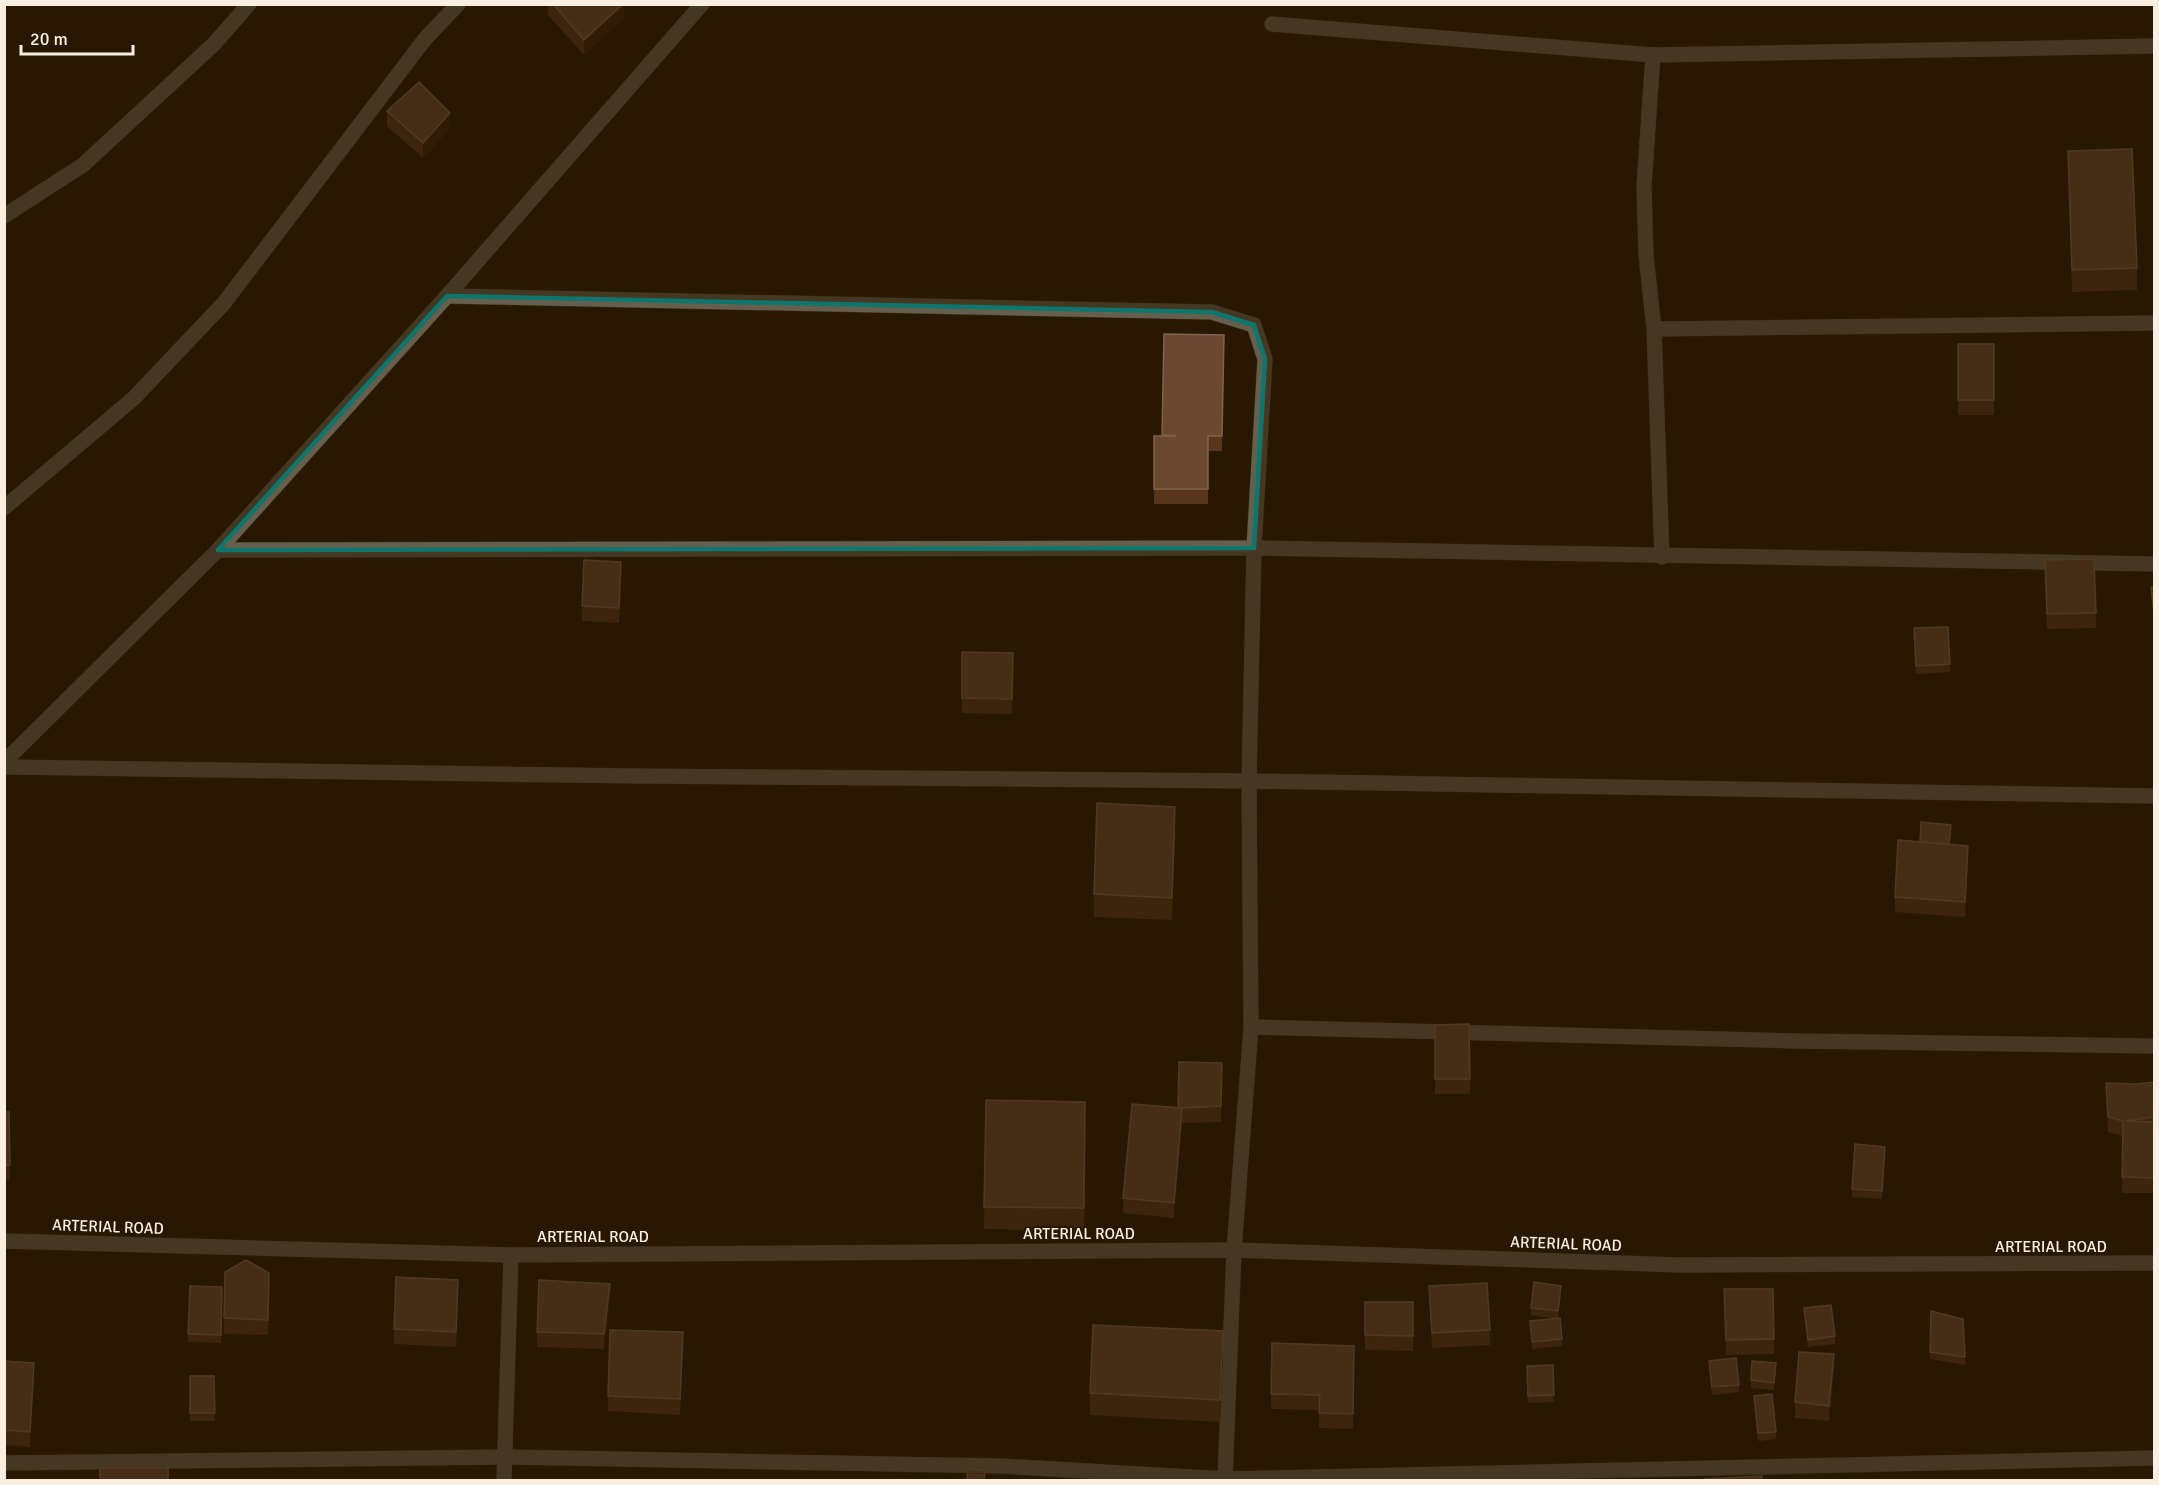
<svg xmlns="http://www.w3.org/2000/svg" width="2159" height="1485" font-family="Signika,sans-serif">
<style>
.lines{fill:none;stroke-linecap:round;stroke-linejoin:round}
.minor-casing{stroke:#41321d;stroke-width:16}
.minor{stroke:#675f4d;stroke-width:15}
.wall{fill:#58351b}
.shaded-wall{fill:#3e2108}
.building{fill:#6a4930;stroke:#80634c;stroke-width:1.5}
.marked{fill:none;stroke:#0f766e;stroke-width:4.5;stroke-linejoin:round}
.labels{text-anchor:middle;stroke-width:4.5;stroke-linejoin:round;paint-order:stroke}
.street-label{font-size:16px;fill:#faeee0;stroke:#281802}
</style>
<rect width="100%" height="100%" fill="#281802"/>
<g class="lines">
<g class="minor-casing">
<g id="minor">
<polyline points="1272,24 1653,55 2154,46"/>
<polyline points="1653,55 1644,186 1646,255 1654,329 1662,557"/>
<polyline points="4,216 83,165 214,44 249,4"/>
<polyline points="447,296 1212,312 1254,325 1265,359 1254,548 1249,781 1251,1027 1234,1250 1225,1480"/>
<polyline points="1654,329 2154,323"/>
<polyline points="4,508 134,398 224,303 425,39 458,4"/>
<polyline points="218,550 1254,548 2154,564"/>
<polyline points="4,762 218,550 447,296 702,4"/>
<polyline points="4,767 636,776 1249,781 2154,796"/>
<polyline points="1251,1027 1796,1041 2154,1046"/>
<polyline points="4,1241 511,1255 1234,1250 1680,1265 2154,1263"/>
<polyline points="4,1463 505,1457 1001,1466 1225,1479 2154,1458"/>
<polyline points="504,1480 511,1255"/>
</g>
</g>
<use href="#minor" class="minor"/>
</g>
<g class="wall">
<polygon points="548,4 624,4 624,18 584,55 548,15"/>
<polygon points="387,111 450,128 423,158 387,126"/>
<polygon points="2068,151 2137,268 2137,290 2072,292"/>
<polygon points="1164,334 1224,335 1222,451 1208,451 1208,504 1154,504 1154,436 1162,436"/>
<rect x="1958" y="344" width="36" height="71"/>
<polygon points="2045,560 2096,613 2096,628 2047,629"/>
<polygon points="621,577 619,623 582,621 582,606"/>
<polygon points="2151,587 2154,587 2154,619 2151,595"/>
<polygon points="1914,636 1950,664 1950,672 1916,674"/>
<polygon points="962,652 1013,653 1012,714 962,713"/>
<polygon points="1175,829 1172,920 1094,917 1094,894"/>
<polygon points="1951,833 1950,844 1968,861 1965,917 1895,912 1895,897 1920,842"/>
<polygon points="1469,1024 1470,1094 1435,1094 1435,1025"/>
<polygon points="1179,1062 1222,1063 1221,1122 1182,1123 1174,1218 1123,1213 1123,1198 1178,1108"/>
<polygon points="2154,1082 2154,1193 2122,1193 2123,1136 2108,1132 2106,1083 2136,1084"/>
<polygon points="986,1100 1085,1102 1084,1231 984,1229"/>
<polygon points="4,1112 9,1112 10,1180 4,1180"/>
<polygon points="1885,1154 1882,1199 1852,1197 1852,1189"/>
<polygon points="225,1272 269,1273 268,1335 224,1334"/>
<polygon points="190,1286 222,1287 221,1343 188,1342"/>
<polygon points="1429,1286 1490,1330 1490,1345 1432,1348"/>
<polygon points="1724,1289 1773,1289 1774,1354 1726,1355"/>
<polygon points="1561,1294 1558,1318 1562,1339 1562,1346 1532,1349 1530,1321 1553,1318 1531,1315 1531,1308"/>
<polygon points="458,1295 456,1347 394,1344 394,1329"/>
<polygon points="610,1299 604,1349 537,1347 537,1332"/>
<polygon points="1365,1302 1413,1302 1413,1351 1365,1350"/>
<polygon points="1804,1308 1835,1336 1835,1344 1808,1347"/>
<polygon points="1272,1343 1354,1346 1353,1429 1319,1428 1319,1410 1271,1409"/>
<polygon points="683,1347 680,1415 608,1411 608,1396"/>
<polygon points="1930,1352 1965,1357 1965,1365 1930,1359"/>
<polygon points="1223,1353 1220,1422 1090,1415 1090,1393"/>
<polygon points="4,1361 34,1378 30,1447 4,1445"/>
<polygon points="1709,1361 1739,1385 1739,1392 1712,1395 1709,1369"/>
<polygon points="1553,1365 1554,1402 1528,1403 1527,1366"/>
<polygon points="1776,1370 1774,1390 1751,1388 1751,1380"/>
<polygon points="1834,1370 1829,1421 1795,1418 1795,1402"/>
<polygon points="190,1376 214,1376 215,1421 190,1421"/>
<polygon points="1754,1396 1776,1432 1776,1439 1758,1441"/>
</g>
<g class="shaded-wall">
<polygon points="623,4 624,4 624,18 584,55 584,40"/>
<polygon points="450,113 450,128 423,158 423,143"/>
<polygon points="621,562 621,577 619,623 619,608"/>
<polygon points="1175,807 1175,829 1172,920 1172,898"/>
<polygon points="1968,846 1968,861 1965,917 1965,902"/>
<polygon points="1182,1108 1182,1123 1174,1218 1174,1203"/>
<polygon points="610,1284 610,1299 604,1349 604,1334"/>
<polygon points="1561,1286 1561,1294 1558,1319 1558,1311"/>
<polygon points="1223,1331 1223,1353 1220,1422 1220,1400"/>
<polygon points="1834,1354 1834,1370 1829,1421 1829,1406"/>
<polygon points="34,1363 34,1378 30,1447 30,1432"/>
</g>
<g class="building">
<polygon points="553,4 623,4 584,40"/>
<polygon points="419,82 450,113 423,143 387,111"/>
<polygon points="2132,149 2137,268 2072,270 2068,151"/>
<polygon points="1164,334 1224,335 1222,436 1208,436 1208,489 1154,489 1154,436 1176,436 1162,435"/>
<rect x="1958" y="344" width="36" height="56"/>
<polygon points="2094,559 2096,613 2047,614 2045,560"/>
<polygon points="584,560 621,562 619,608 582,606"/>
<polygon points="2151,587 2154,587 2154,612"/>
<polygon points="1948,627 1950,664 1916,666 1914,628"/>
<polygon points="962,652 1013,653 1012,699 962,698"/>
<polygon points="1097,803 1175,807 1172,898 1094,894"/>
<polygon points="1921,822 1951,825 1949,844 1920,842"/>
<polygon points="1898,840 1968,846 1965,902 1895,897"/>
<polygon points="1469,1024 1470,1079 1435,1079 1435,1025"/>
<polygon points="1179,1062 1222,1063 1221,1106 1182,1108 1178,1105"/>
<polygon points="2154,1082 2154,1117 2126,1121 2154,1122 2154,1178 2122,1177 2123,1121 2108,1117 2106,1083 2136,1084"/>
<polygon points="986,1100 1085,1102 1084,1208 984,1207"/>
<polygon points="1132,1104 1182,1108 1174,1203 1123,1198"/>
<polygon points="4,1112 9,1112 10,1165 4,1165"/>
<polygon points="1855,1144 1885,1147 1882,1191 1852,1189"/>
<polygon points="246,1260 269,1273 268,1320 224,1318 225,1272"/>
<polygon points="396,1277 458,1280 456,1332 394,1329"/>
<polygon points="539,1280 610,1284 604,1334 537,1332"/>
<polygon points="1534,1282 1561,1286 1558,1311 1531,1308"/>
<polygon points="1487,1283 1490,1330 1432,1333 1429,1286"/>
<polygon points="190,1286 222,1287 221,1335 188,1334"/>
<polygon points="1724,1289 1773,1289 1774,1339 1726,1340"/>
<polygon points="1365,1302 1413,1302 1413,1336 1365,1335"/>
<polygon points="1831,1305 1835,1336 1808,1340 1804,1308"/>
<polygon points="1931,1311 1963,1319 1965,1357 1930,1352"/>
<polygon points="1560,1318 1562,1339 1532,1342 1530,1321"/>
<polygon points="1093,1325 1223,1331 1220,1400 1090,1393"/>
<polygon points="610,1330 683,1332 680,1399 608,1396"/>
<polygon points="1272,1343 1354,1346 1353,1414 1319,1413 1320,1395 1271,1394"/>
<polygon points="1799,1352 1834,1354 1829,1406 1795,1402"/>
<polygon points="1736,1358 1739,1385 1712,1387 1709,1361"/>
<polygon points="4,1361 34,1363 30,1432 4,1430"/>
<polygon points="1752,1361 1776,1363 1774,1383 1751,1380"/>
<polygon points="1553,1365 1554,1395 1528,1396 1527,1366"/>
<polygon points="190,1376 214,1376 215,1413 190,1413"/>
<polygon points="1772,1394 1776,1432 1758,1433 1754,1396"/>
<rect x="100" y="1468" width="68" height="12"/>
<polygon points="968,1469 985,1471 984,1480 967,1480"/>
<polygon points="1762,1476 1762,1480 1704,1480 1704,1479"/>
</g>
<path d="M0 0H2159V1485H0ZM447,296L1212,312L1254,325L1265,359L1254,548L218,550Z" fill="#281802" fill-opacity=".55" fill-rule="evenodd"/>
<path class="marked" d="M447,296L1212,312L1254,325L1265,359L1254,548L218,550Z"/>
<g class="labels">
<g class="street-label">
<text transform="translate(108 1226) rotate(2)" y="6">ARTERIAL ROAD</text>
<text x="1079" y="1239">ARTERIAL ROAD</text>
<text x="593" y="1242">ARTERIAL ROAD</text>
<text transform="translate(1566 1243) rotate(2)" y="6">ARTERIAL ROAD</text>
<text x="2051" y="1252">ARTERIAL ROAD</text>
</g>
</g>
<rect width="2159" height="1485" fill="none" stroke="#faeee0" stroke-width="12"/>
<path d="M21 45v9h112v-9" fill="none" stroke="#faeee0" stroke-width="3"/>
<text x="30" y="45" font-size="18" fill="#faeee0" stroke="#281802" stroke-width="4.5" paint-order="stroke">20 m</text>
</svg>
